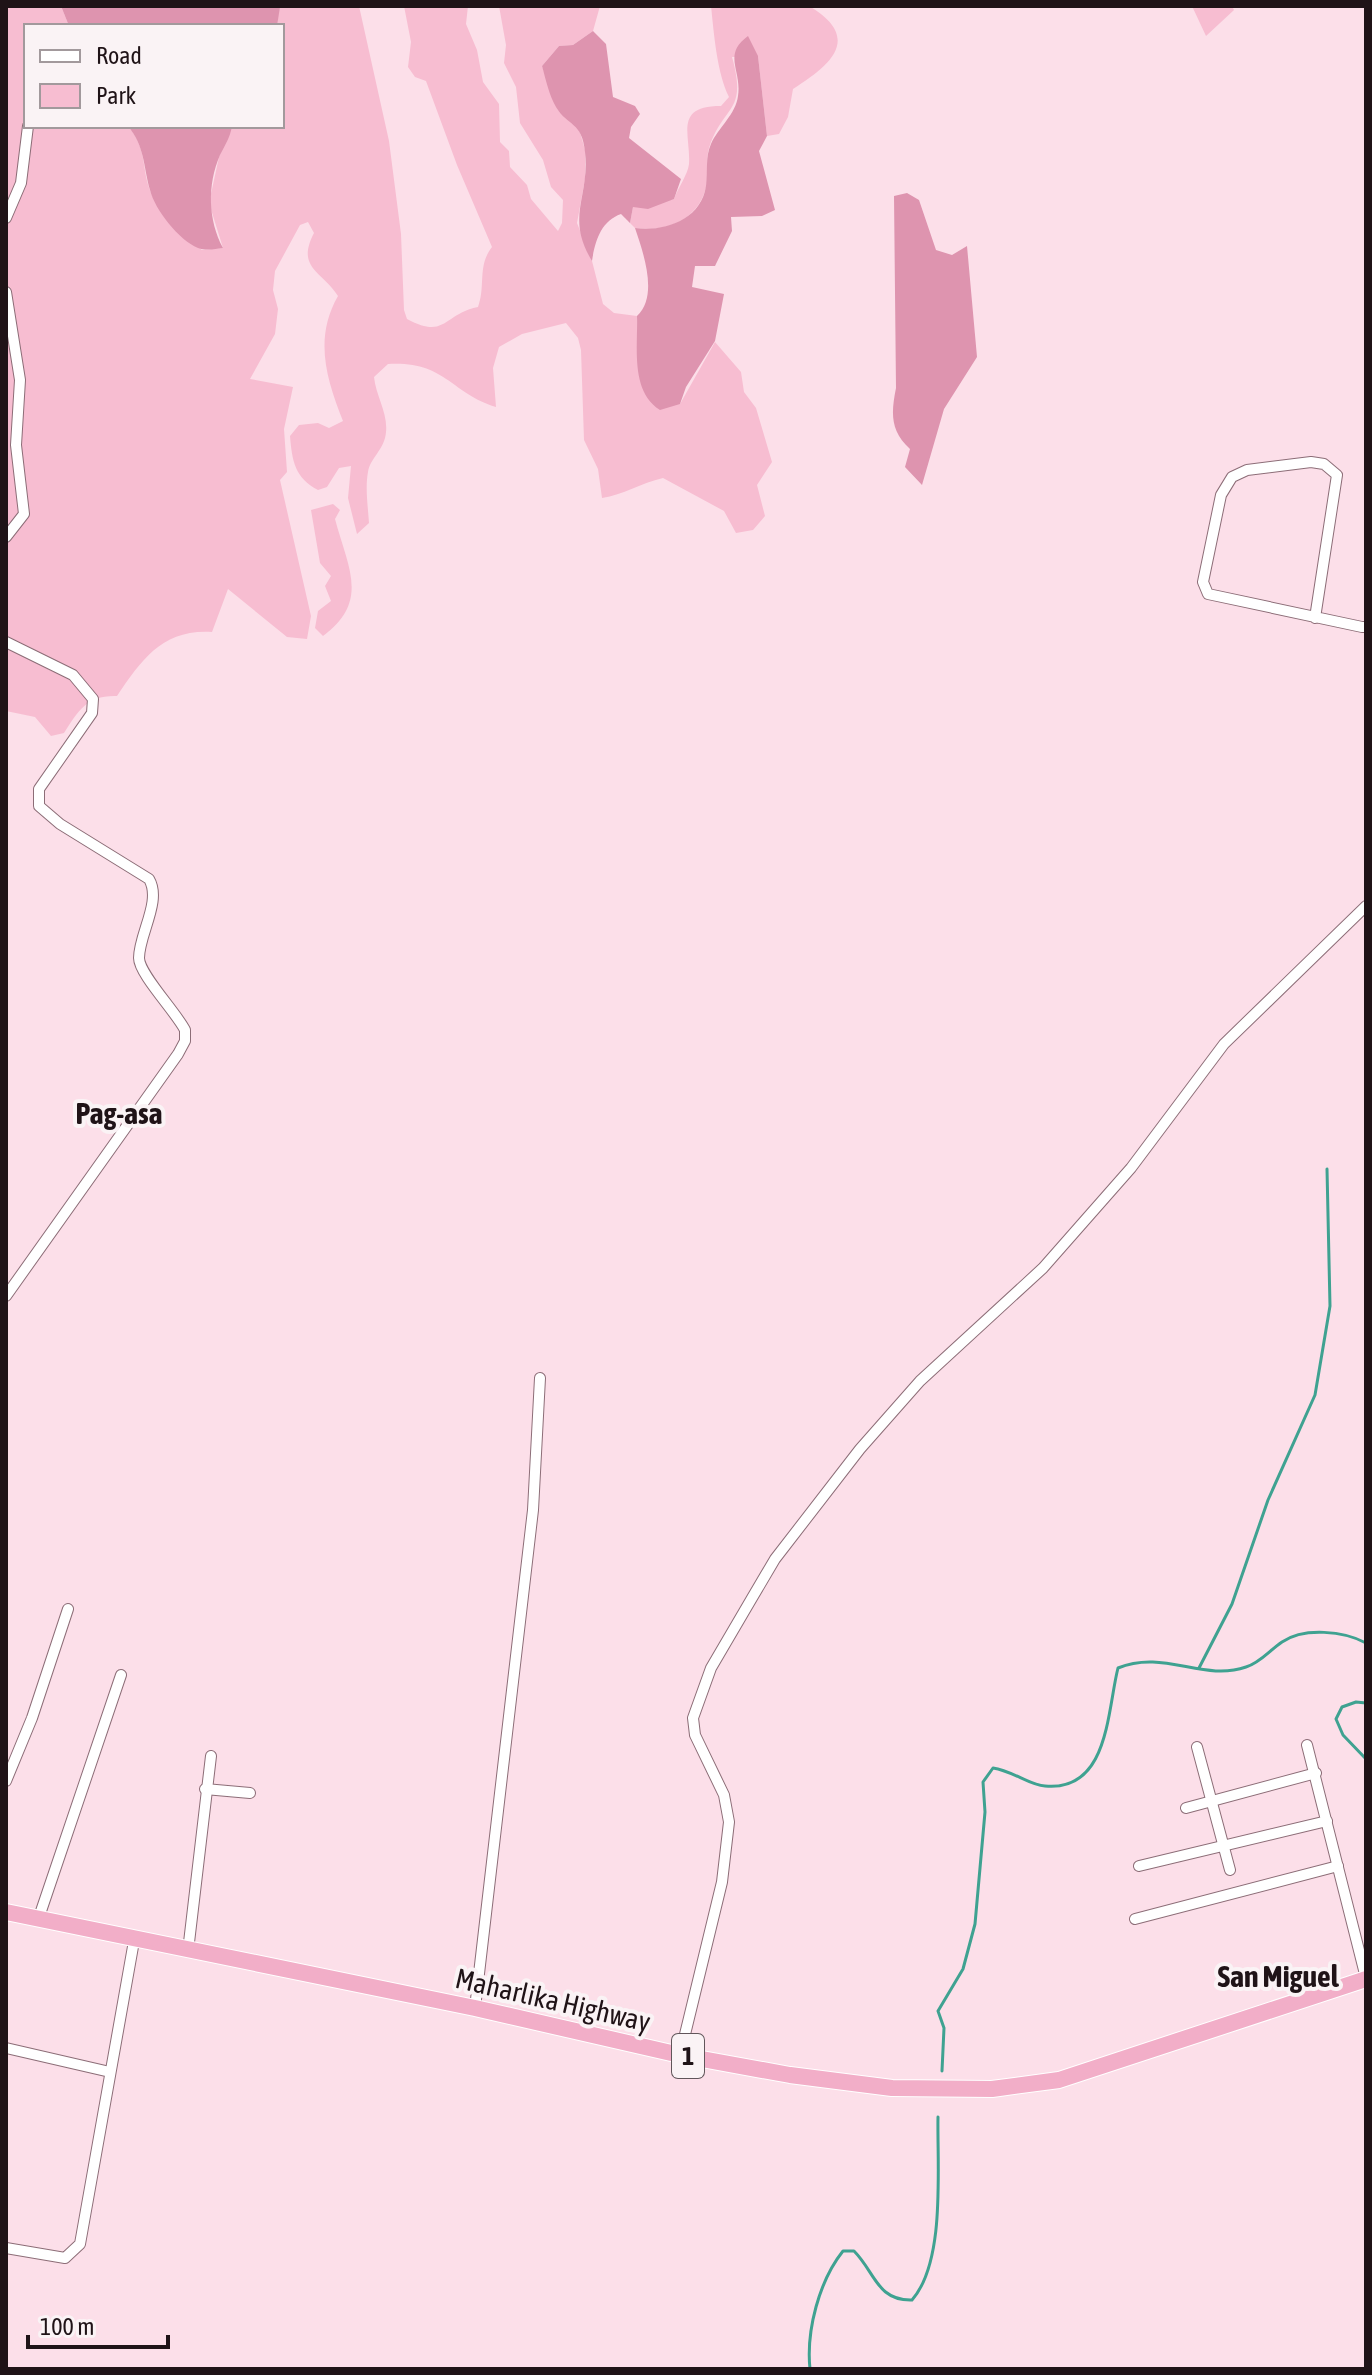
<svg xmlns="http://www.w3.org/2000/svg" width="1372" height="2375" font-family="'Asap Condensed',sans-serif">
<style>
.green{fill:#f7bdd1}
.forest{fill:#de94af}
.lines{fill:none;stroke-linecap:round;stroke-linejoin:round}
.stream{stroke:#3fa291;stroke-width:3}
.minor-casing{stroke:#8c6d77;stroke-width:12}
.trunk-casing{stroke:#fff;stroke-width:18}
.minor{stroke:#fff;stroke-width:10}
.trunk{stroke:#f2aec8;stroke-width:16}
.labels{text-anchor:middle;stroke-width:8;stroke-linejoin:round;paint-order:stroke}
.shield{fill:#faf3f5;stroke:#61565a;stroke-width:2}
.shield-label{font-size:26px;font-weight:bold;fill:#1f1317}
.street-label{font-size:28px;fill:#1f1317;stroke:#faf3f5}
.neighbourhood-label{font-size:30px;font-weight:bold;fill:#1f1317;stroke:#faf3f5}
</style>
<rect width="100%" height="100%" fill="#fcdfe9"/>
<g class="green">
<path d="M6,6H61L69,26H26V126H128C149,151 140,169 152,195C162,219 183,233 202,250L223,248L209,203L219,157L232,126H282V26H277L279,6H359L389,141L401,234L404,310L407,319C446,340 443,314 478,307C486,286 477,266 492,247L457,165L426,81L415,77L408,67L411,42L404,6H468L466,24L477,50L483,82L499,104L500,142L509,151L510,167L527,185L531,199L558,231L562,223L563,200L551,187L543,160L520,123L516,87L504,63L506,45L499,6H600L593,31L573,45L559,46L542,66L558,110L578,125L585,150V179L577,223L592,261L603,304L614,313L637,316V332L680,404L715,342L741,372L744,392L756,408L772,462L757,485L765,516L753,530L736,533L724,511L663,478C641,483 623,495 602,498L598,469L584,440L581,350L578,338L566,323L522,334L499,347L493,368L496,407C450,393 446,361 388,364L374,377C376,396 388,413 386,432C385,449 370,458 368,472C365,488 368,507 369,523L357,534L348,498L351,466L339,468L327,487L318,490C295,478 292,461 290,436L299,425L318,423L329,428L343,421C326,378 314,338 338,296C321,270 296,268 314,233L308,222L300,225L275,271L273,290L278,309L275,334L250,379L293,387L284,429L287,472L280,480L311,616L307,639L287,637L228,589L212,632C163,629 142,659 117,696C87,695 79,710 64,733L51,736L35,717L6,711Z"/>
<path d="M711,6H809C863,38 831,65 793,89L788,117L779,134L767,136L758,56L732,57C748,114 723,104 709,148C705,161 710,178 705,191C695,222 664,232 635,228L630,223L633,207L674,199C678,188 688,174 689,164C691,135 673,106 721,106L729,97C717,73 714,34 711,6Z"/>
<polygon points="1192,6 1232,6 1234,10 1206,36"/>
<path d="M333,504L340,510L335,519C348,568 370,601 323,636L315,628L318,611L331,601L325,586L331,576L320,563L311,510Z"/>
</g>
<g class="forest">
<polygon points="61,6 279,6 280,7 277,26 69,26"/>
<path d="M593,31L606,44L613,97L635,106L640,114L631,127L629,138L681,179L674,199L648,209L633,207L630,223L621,214C601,221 595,241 592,261C565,216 590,198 585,152C582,121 568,127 556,107C549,95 546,80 542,66L559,46L573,45Z"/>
<path d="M748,36L758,56L767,136L759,151L775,210L762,216L731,217L732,231L715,266H695L692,287L724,294L715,341L686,387L680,404L660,410C630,391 638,347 637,316C659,296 643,252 635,228C664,232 701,220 706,186C708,172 705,157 711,144C718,128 736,114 738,96C742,70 722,55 748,36Z"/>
<path d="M128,126H232C230,138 225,145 220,155C207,185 208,220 223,248C215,249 206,251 198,248C179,240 155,210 150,190C143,165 145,147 128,126Z"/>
<path d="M907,193L919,200L936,250L952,255L967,246L977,357L944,409L922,485L905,467L910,449C890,431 891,413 896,388L894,196Z"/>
</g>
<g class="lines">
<g class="stream">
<polyline points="1199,1668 1232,1604 1268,1500 1315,1395 1330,1306 1327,1169"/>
<polyline points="1366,1703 1356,1702 1342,1707 1336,1719 1343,1735 1366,1759"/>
<path d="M942,2071L944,2028L938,2011L963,1969L975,1924L985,1812L983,1782L993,1768C1013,1771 1029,1785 1045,1786C1109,1792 1107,1711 1118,1668C1164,1649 1203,1682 1246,1667C1260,1663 1270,1650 1282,1642C1304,1627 1344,1631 1366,1643"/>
<path d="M810,2369C806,2331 819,2281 843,2251H854C875,2272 877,2301 912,2300C946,2261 937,2167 938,2117"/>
</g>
<g class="minor-casing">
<g id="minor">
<polyline points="6,218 21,183 28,126"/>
<polyline points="6,292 20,380 16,445 24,514 6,537"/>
<polyline points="1315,618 1337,475 1324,464 1311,462 1247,470 1232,477 1221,495 1203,582 1208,594 1362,627 1366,627"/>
<path d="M6,642L73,675L93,699L92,713L39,789V806L60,824L149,879C162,901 139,934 139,958C139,974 176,1012 185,1030V1041L178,1054L6,1296"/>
<polyline points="1307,1745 1366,1978"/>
<polyline points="1197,1747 1230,1870"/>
<polyline points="6,1781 32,1718 68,1609"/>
<polyline points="205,1789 250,1793"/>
<polyline points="1186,1808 1316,1773"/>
<polyline points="1139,1866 1327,1821"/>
<polyline points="1135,1919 1338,1866"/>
<polyline points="38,1920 121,1675"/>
<polyline points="188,1951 211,1756"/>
<polyline points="475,2008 533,1510 540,1378"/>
<polyline points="6,2048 110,2072"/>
<polyline points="680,2055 722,1882 729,1822 724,1795 695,1735 693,1718 711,1668 752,1598 775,1559 860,1449 920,1381 1043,1268 1131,1168 1224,1044 1366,906"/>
<polyline points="6,2248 65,2258 80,2244 134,1941"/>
</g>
</g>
<g class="trunk-casing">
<polyline id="trunk" points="6,1912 475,2008 680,2055 790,2075 892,2088 992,2089 1059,2080 1366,1979"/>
</g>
<use href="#minor" class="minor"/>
<use href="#trunk" class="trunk"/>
</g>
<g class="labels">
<rect class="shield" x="672" y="2034" width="32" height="44" rx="6"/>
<g class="shield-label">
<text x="688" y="2065">1</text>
</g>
<g class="street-label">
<text transform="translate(553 2000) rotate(13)" y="10">Maharlika Highway</text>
</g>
<g class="neighbourhood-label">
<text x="119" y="1124">Pag-asa</text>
<text x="1278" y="1987">San Miguel</text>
</g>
</g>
<rect width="1372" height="2375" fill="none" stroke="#1f1317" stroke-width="16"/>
<rect x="24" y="24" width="260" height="104" fill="#faf3f5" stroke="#a2999c" stroke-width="2"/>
<rect x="40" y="50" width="40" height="12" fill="#ffffff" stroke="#a2999c" stroke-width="2"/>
<text x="96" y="64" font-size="24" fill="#1f1317">Road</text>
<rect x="40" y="84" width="40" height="24" fill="#f7bdd1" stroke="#a2999c" stroke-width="2"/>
<text x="96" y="104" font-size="24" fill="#1f1317">Park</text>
<path d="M28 2335v12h140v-12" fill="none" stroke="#1f1317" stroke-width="4"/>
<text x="40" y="2335" font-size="24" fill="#1f1317" stroke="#faf3f5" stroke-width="6" paint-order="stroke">100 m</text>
</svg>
